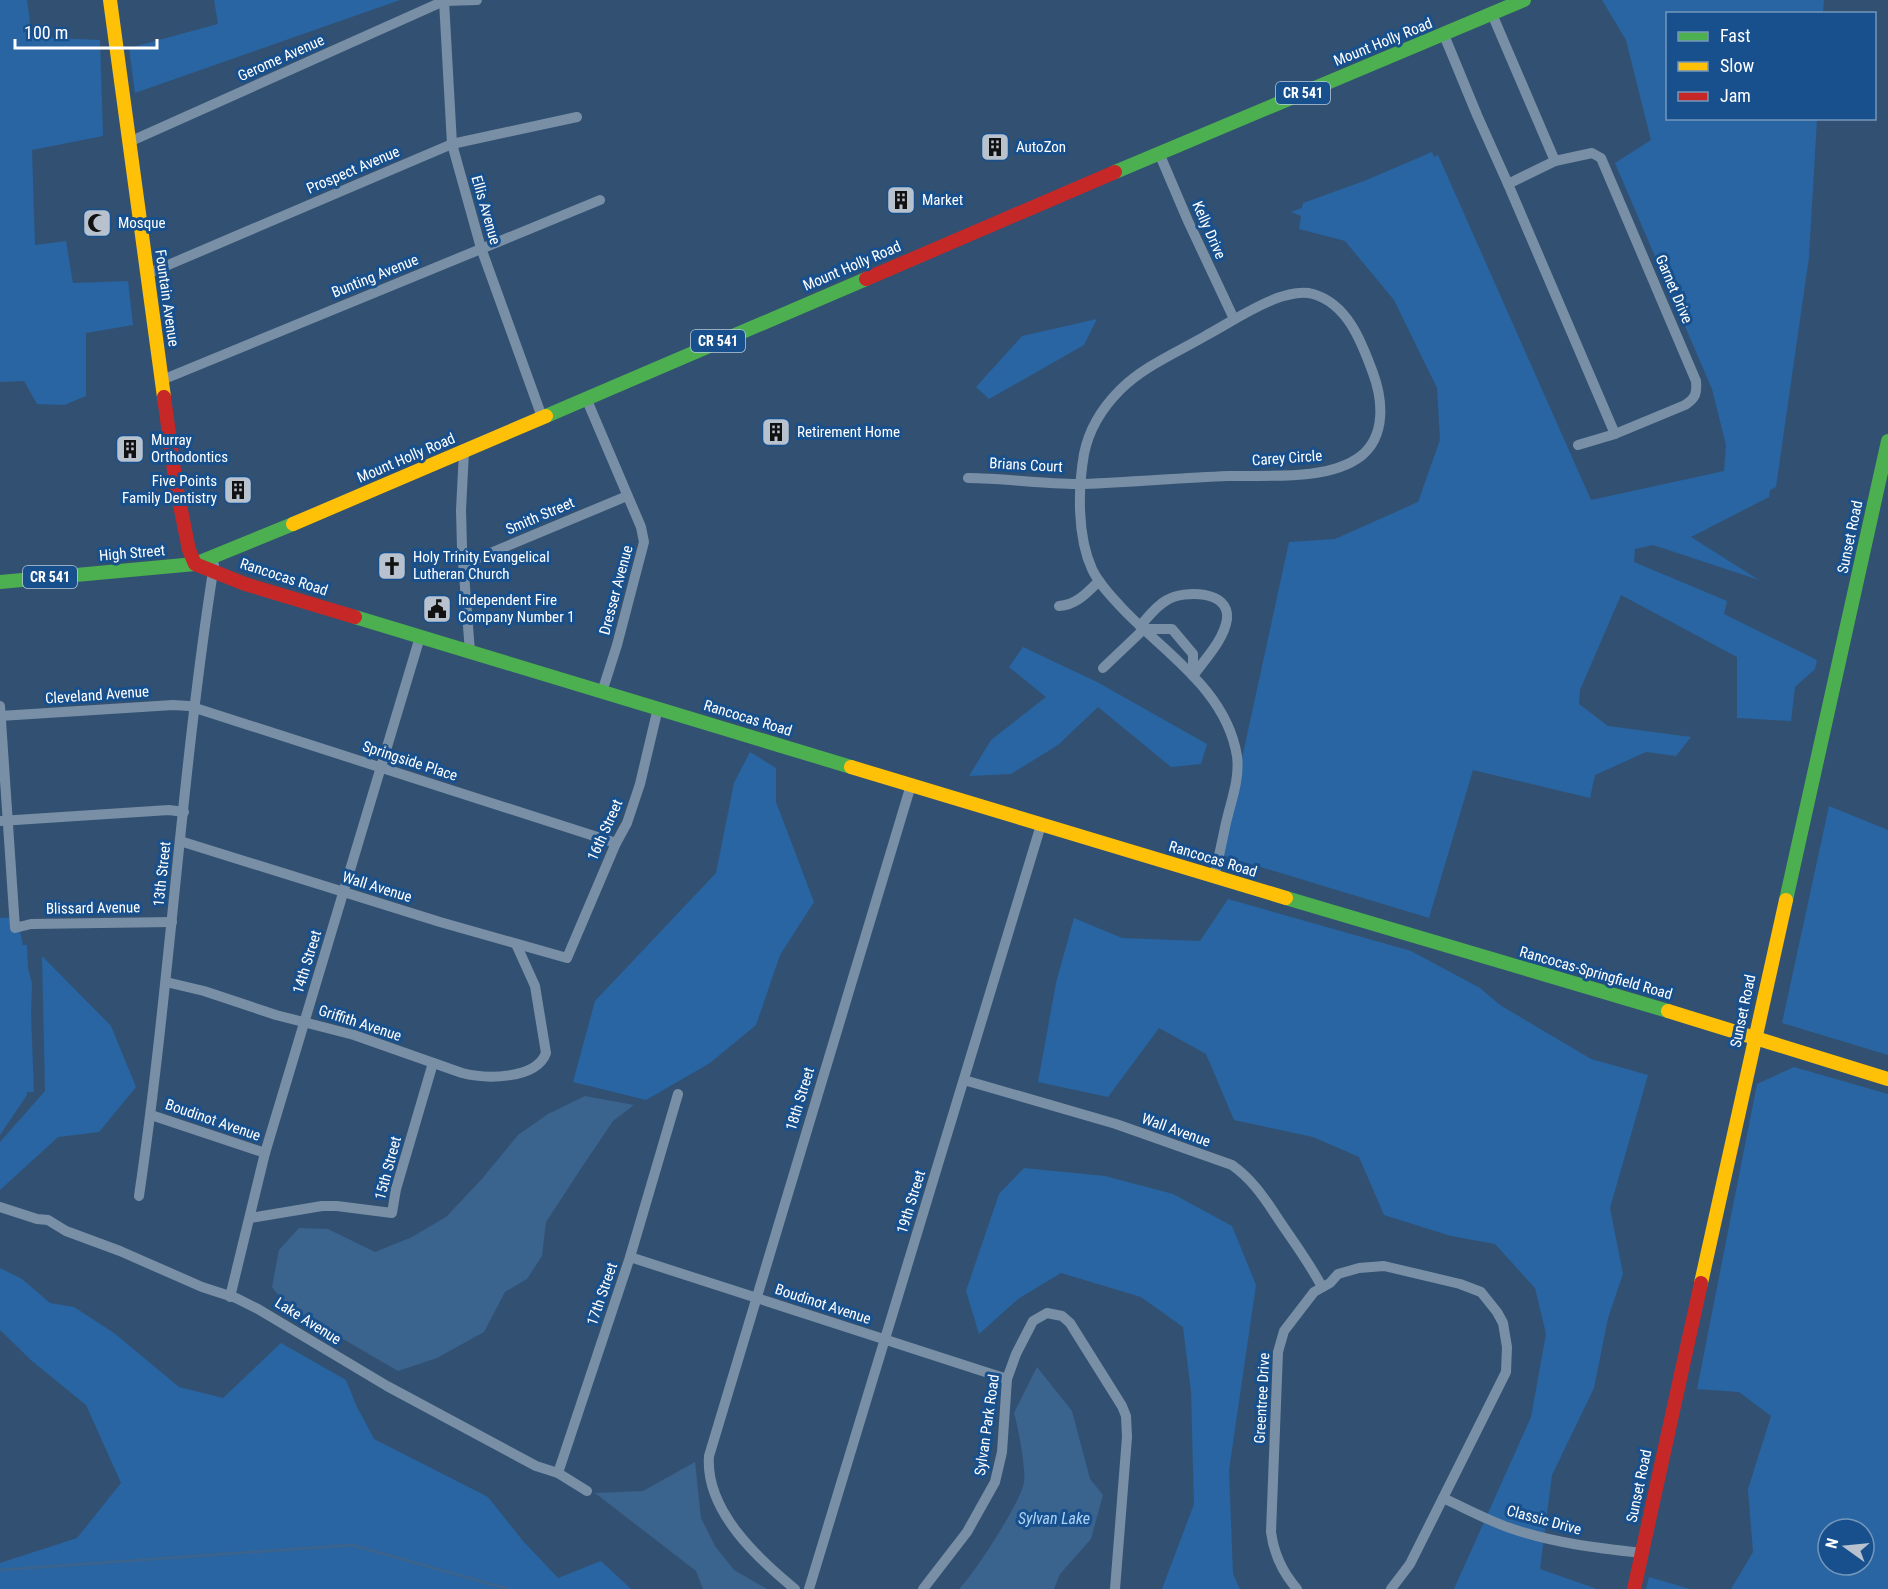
<svg xmlns="http://www.w3.org/2000/svg" width="1888" height="1589" font-family="'Roboto Condensed',sans-serif">
<style>
.green{fill:#2865a2;fill-rule:evenodd}
.water{fill:#3a638e}
.lines{fill:none;stroke-linecap:round;stroke-linejoin:round}
.stream{stroke:#3a638e;stroke-width:3}
.street{stroke:#798fa6;stroke-width:10}
.fast{stroke:#4caf50;stroke-width:14}
.slow{stroke:#ffc107;stroke-width:14}
.jam{stroke:#c62828;stroke-width:14}
.labels{text-anchor:middle;stroke-width:6;stroke-linejoin:round;paint-order:stroke}
.shield{fill:#17508d;stroke:#b9cadd;stroke-width:1.5}
.shield-label{font-size:14px;font-weight:bold;fill:#fff}
.street-label{font-size:15px;fill:#fff;stroke:#17508d}
.poi-label{font-size:15px;fill:#fff;stroke:#17508d;text-anchor:start}
.water-label{font-size:16px;font-style:italic;fill:#add2f6;stroke:#17508d}
</style>
<rect width="100%" height="100%" fill="#325172"/>
<g class="green">
<polygon points="0,0 27,0 32,37 100,40 103,136 32,150 35,245 66,241 73,283 128,281 133,325 86,333 86,396 64,405 37,404 24,381 0,382"/>
<polygon points="214,0 400,0 135,93 129,48 218,24"/>
<polygon points="1602,0 1824,0 1823,13 1668,14 1668,118 1817,119 1809,257 1776,487 1770,490 1769,497 1691,537 1759,580 1653,545 1635,549 1634,562 1727,601 1724,614 1817,660 1815,669 1795,687 1791,721 1737,718 1737,657 1621,595 1580,690 1579,704 1608,726 1691,737 1676,756 1646,752 1595,775 1590,798 1473,770 1429,918 1221,855 1289,542 1335,539 1418,502 1440,440 1437,388 1394,300 1345,241 1299,229 1301,216 1291,212 1302,208 1303,203 1364,181 1432,152 1434,157 1438,155 1591,500 1724,471 1726,445 1712,389 1615,163 1651,140 1626,40"/>
<polygon points="1097,319 1084,345 989,399 976,387 1022,336"/>
<polygon points="1023,647 1097,682 1207,744 1201,764 1171,767 1098,707 1058,745 1011,774 969,776 991,740 1046,697 1009,667"/>
<polygon points="750,752 776,768 776,802 814,902 780,955 756,1025 710,1063 646,1100 573,1082 595,1001 716,873 734,783"/>
<polygon points="1829,806 1888,830 1888,1055 1782,1023"/>
<polygon points="1228,899 1411,951 1480,988 1500,1005 1591,1059 1648,1075 1610,1208 1623,1274 1608,1318 1594,1388 1552,1475 1540,1569 1597,1589 1454,1589 1531,1417 1546,1334 1535,1288 1495,1244 1451,1236 1384,1215 1359,1157 1313,1137 1234,1120 1206,1054 1159,1028 1108,1097 1038,1082 1056,983 1074,918 1122,938 1200,941"/>
<polygon points="17,917 23,945 27,945 28,968 32,984 31,1015 34,1092 27,1092 27,1095 0,1135 0,918"/>
<polygon points="42,956 111,1026 136,1087 99,1132 58,1137 0,1190 0,1142 45,1091"/>
<path d="M1794,1067L1888,1094V1589H1731L1753,1552L1748,1489L1771,1416L1739,1392L1697,1389L1757,1084ZM1828,1529H1864V1565H1828Z"/>
<polygon points="1024,1168 1105,1176 1173,1194 1232,1226 1256,1285 1229,1470 1233,1574 1240,1589 1162,1589 1194,1504 1191,1391 1183,1327 1141,1297 1061,1273 1018,1299 979,1334 966,1291 999,1194"/>
<polygon points="0,1268 22,1279 50,1303 74,1307 114,1333 179,1387 223,1398 281,1343 346,1380 356,1405 374,1439 488,1497 523,1541 558,1578 601,1561 631,1589 0,1589 0,1563 77,1538 121,1483 86,1405 32,1361 0,1330"/>
<polygon points="1649,1577 1690,1589 1646,1589"/>
</g>
<g class="water">
<polygon points="585,1096 634,1105 613,1121 582,1167 546,1222 542,1256 527,1279 505,1292 484,1332 437,1358 398,1371 288,1307 272,1287 279,1250 299,1228 328,1229 375,1252 412,1237 446,1217 481,1180 518,1135 548,1114"/>
<path d="M1037,1367L1072,1411L1090,1479L1103,1495L1091,1539L1060,1574L1054,1589H959C973,1576 1022,1500 1024,1482C1026,1468 1018,1427 1014,1413Z"/>
<polygon points="695,1462 701,1518 715,1546 734,1570 767,1589 703,1589 696,1571 595,1493 643,1491"/>
</g>
<g class="lines">
<polyline class="stream" points="0,1570 352,1545 508,1589"/>
<g class="street">
<polyline points="444,1 452,144 481,248 542,417"/>
<polyline points="1492,14 1555,161"/>
<polyline points="1444,35 1477,115 1508,184 1615,434"/>
<polyline points="129,142 444,1 477,0"/>
<polyline points="1159,153 1188,221 1234,319"/>
<path d="M1508,184L1555,161L1592,153L1601,158L1696,381C1697,393 1696,398 1685,405L1615,434L1578,445"/>
<polyline points="147,274 452,144 577,117"/>
<polyline points="162,380 600,200"/>
<polyline points="586,398 641,527 644,542 617,645 602,692"/>
<polyline points="464,451 461,510 462,548 470,652"/>
<path d="M968,478C1006,478 1046,485 1084,484C1132,482 1180,478 1228,476C1267,475 1329,481 1361,456C1386,436 1383,400 1373,373C1362,343 1348,304 1313,294C1302,291 1291,294 1280,297C1254,306 1231,322 1207,335C1178,352 1144,366 1120,390C1102,408 1089,429 1084,454C1078,489 1077,536 1092,569C1099,584 1111,596 1121,607C1164,653 1226,689 1237,756C1240,779 1231,801 1226,823C1222,841 1219,858 1214,876"/>
<polyline points="464,564 627,496"/>
<path d="M1059,606C1076,605 1087,593 1099,581"/>
<path d="M1140,626C1148,617 1156,606 1167,600C1184,590 1230,590 1227,619C1224,640 1205,659 1193,676"/>
<polyline points="1103,668 1144,629 1172,629 1193,654 1193,675"/>
<polyline points="0,706 15,928 31,924 172,922"/>
<polyline points="0,716 173,705 189,706 616,843"/>
<polyline points="0,821 169,810 184,812"/>
<polyline points="180,841 440,922 567,958 616,843 627,823 640,784 658,708"/>
<path d="M166,982L204,991L276,1015L354,1035L462,1073C485,1079 536,1080 546,1053L535,986L516,944"/>
<path d="M964,1080L1116,1124L1232,1165C1250,1178 1261,1193 1273,1211C1289,1236 1308,1260 1322,1287"/>
<polyline points="151,1115 265,1153"/>
<path d="M139,1196C170,986 181,774 214,565"/>
<polyline points="0,1207 37,1219 48,1220 66,1231 120,1251 202,1287 236,1298 258,1309 387,1386 536,1466 558,1473 587,1491"/>
<polyline points="250,1218 322,1206 337,1206 392,1213 396,1189 433,1063"/>
<polyline points="630,1257 1007,1379"/>
<polyline points="230,1297 265,1153 420,637"/>
<polyline points="558,1473 630,1257 678,1094"/>
<path d="M1443,1498C1465,1508 1487,1520 1510,1528C1553,1543 1597,1548 1642,1553"/>
<path d="M795,1589C757,1558 705,1510 709,1456L911,785"/>
<polyline points="809,1589 1041,825"/>
<polyline points="923,1589 967,1532 995,1482 1002,1452 1007,1379 1016,1354 1033,1321 1047,1313 1062,1316 1070,1323 1122,1406 1126,1416 1127,1437 1115,1589"/>
<path d="M1297,1589C1282,1572 1274,1555 1271,1532L1278,1352L1284,1331L1314,1292L1330,1283L1338,1274L1359,1268L1384,1266L1460,1284L1481,1292L1497,1312L1503,1323L1507,1347L1506,1372L1410,1564L1391,1589"/>
</g>
<g class="fast">
<polyline points="1115,172 1524,0"/>
<polyline points="546,416 866,279"/>
<polyline points="0,582 195,564 293,524"/>
<polyline points="355,617 851,767"/>
<polyline points="1286,898 1668,1011"/>
<polyline points="1786,900 1888,441"/>
</g>
<g class="slow">
<polyline points="110,0 164,397"/>
<polyline points="293,524 546,416"/>
<polyline points="851,767 1286,898"/>
<polyline points="1668,1011 1888,1079"/>
<polyline points="1701,1283 1786,900"/>
</g>
<g class="jam">
<polyline points="866,279 1115,172"/>
<polyline points="164,397 176,485 189,550 195,564 245,584 355,617"/>
<polyline points="1634,1589 1701,1283"/>
</g>
</g>
<defs>
<g id="building-square" transform="scale(1.5)"><rect x="-9" y="-9" width="18" height="18" rx="4" fill="#b7c2ce" stroke="#17508d"/><path d="M-4-6H4V6H1V3H-1V6H-4ZM-2.5-4.3h1.7v1.8h-1.7ZM.8-4.3h1.7v1.8H.8ZM-2.5-1h1.7V.8h-1.7ZM.8-1h1.7V.8H.8Z" fill="#111"/></g>
<g id="mosque-square" transform="scale(1.5)"><rect x="-9" y="-9" width="18" height="18" rx="4" fill="#b7c2ce" stroke="#17508d"/><path d="M3.5-4.9A6 6 0 1 0 3.5 4.9A5 5 0 1 1 3.5-4.9Z" fill="#111"/></g>
<g id="church-square" transform="scale(1.5)"><rect x="-9" y="-9" width="18" height="18" rx="4" fill="#b7c2ce" stroke="#17508d"/><path d="M-1.2-6h2.4v3.5h3.3v2.4h-3.3V6h-2.4V-.1h-3.3v-2.4h3.3Z" fill="#111"/></g>
<g id="civic-square" transform="scale(1.5)"><rect x="-9" y="-9" width="18" height="18" rx="4" fill="#b7c2ce" stroke="#17508d"/><path d="M-.6-6.5H3V-4.5H.6V-3L4-1V1h2V6H-6V1h2V-1L-.6-3ZM-1.2 2.5V6h2.4V2.5Z" fill="#111"/></g>
</defs>
<g fill-rule="evenodd">
<use href="#building-square" x="995" y="147"/>
<use href="#building-square" x="901" y="200"/>
<use href="#mosque-square" x="97" y="223"/>
<use href="#building-square" x="776" y="432"/>
<use href="#building-square" x="130" y="449"/>
<use href="#building-square" x="238" y="490"/>
<use href="#church-square" x="392" y="566"/>
<use href="#civic-square" x="437" y="609"/>
</g>
<g class="labels">
<g class="shield">
<rect x="1276" y="82" width="54" height="22" rx="4.5"/>
<rect x="691" y="330" width="54" height="22" rx="4.5"/>
<rect x="23" y="566" width="54" height="22" rx="4.5"/>
</g>
<g class="shield-label">
<text x="1303" y="98">CR 541</text>
<text x="718" y="346">CR 541</text>
<text x="50" y="582">CR 541</text>
</g>
<g class="street-label">
<text transform="translate(1383 42) rotate(-22)" y="5">Mount Holly Road</text>
<text transform="translate(281 58) rotate(-24)" y="5">Gerome Avenue</text>
<text transform="translate(353 170) rotate(-23)" y="5">Prospect Avenue</text>
<text transform="translate(486 210) rotate(74)" y="5">Ellis Avenue</text>
<text transform="translate(1209 230) rotate(66)" y="5">Kelly Drive</text>
<text transform="translate(852 266) rotate(-23)" y="5">Mount Holly Road</text>
<text transform="translate(375 276) rotate(-22)" y="5">Bunting Avenue</text>
<text transform="translate(1674 289) rotate(67)" y="5">Garnet Drive</text>
<text transform="translate(167 298) rotate(82)" y="5">Fountain Avenue</text>
<text transform="translate(406 458) rotate(-23)" y="5">Mount Holly Road</text>
<text transform="translate(1287 458) rotate(-4)" y="5">Carey Circle</text>
<text transform="translate(1026 465) rotate(3)" y="5">Brians Court</text>
<text transform="translate(540 516) rotate(-23)" y="5">Smith Street</text>
<text transform="translate(1850 537) rotate(-78)" y="5">Sunset Road</text>
<text transform="translate(132 553) rotate(-5)" y="5">High Street</text>
<text transform="translate(284 577) rotate(18)" y="5">Rancocas Road</text>
<text transform="translate(616 590) rotate(-75)" y="5">Dresser Avenue</text>
<text transform="translate(97 695) rotate(-4)" y="5">Cleveland Avenue</text>
<text transform="translate(748 718) rotate(17)" y="5">Rancocas Road</text>
<text transform="translate(410 761) rotate(18)" y="5">Springside Place</text>
<text transform="translate(605 830) rotate(-66)" y="5">16th Street</text>
<text transform="translate(1213 859) rotate(17)" y="5">Rancocas Road</text>
<text transform="translate(162 874) rotate(-84)" y="5">13th Street</text>
<text transform="translate(377 887) rotate(17)" y="5">Wall Avenue</text>
<text transform="translate(93 908) rotate(-1)" y="5">Blissard Avenue</text>
<text transform="translate(307 962) rotate(-73)" y="5">14th Street</text>
<text transform="translate(1596 973) rotate(16)" y="5">Rancocas-Springfield Road</text>
<text transform="translate(1743 1011) rotate(-78)" y="5">Sunset Road</text>
<text transform="translate(360 1023) rotate(18)" y="5">Griffith Avenue</text>
<text transform="translate(800 1099) rotate(-73)" y="5">18th Street</text>
<text transform="translate(213 1120) rotate(19)" y="5">Boudinot Avenue</text>
<text transform="translate(1176 1130) rotate(20)" y="5">Wall Avenue</text>
<text transform="translate(388 1168) rotate(-75)" y="5">15th Street</text>
<text transform="translate(911 1202) rotate(-73)" y="5">19th Street</text>
<text transform="translate(602 1294) rotate(-71)" y="5">17th Street</text>
<text transform="translate(823 1304) rotate(18)" y="5">Boudinot Avenue</text>
<text transform="translate(308 1321) rotate(32)" y="5">Lake Avenue</text>
<text transform="translate(1262 1398) rotate(-87)" y="5">Greentree Drive</text>
<text transform="translate(987 1425) rotate(-82)" y="5">Sylvan Park Road</text>
<text transform="translate(1639 1486) rotate(-78)" y="5">Sunset Road</text>
<text transform="translate(1544 1520) rotate(15)" y="5">Classic Drive</text>
</g>
<g class="poi-label">
<text x="1016" y="152">AutoZon</text>
<text x="922" y="205">Market</text>
<text x="118" y="228">Mosque</text>
<text x="797" y="437">Retirement Home</text>
<text x="151" y="445">Murray<tspan x="151" dy="17">Orthodontics</tspan></text>
<text x="217" y="486" text-anchor="end">Five Points<tspan x="217" dy="17">Family Dentistry</tspan></text>
<text x="413" y="562">Holy Trinity Evangelical<tspan x="413" dy="17">Lutheran Church</tspan></text>
<text x="458" y="605">Independent Fire<tspan x="458" dy="17">Company Number 1</tspan></text>
</g>
<g class="water-label">
<text x="1054" y="1524">Sylvan Lake</text>
</g>
</g>
<rect x="1666" y="12" width="210" height="108" fill="#17508d" stroke="#7496bb" stroke-width="1.5"/>
<rect x="1678" y="32" width="30" height="9" fill="#4caf50" stroke="#7496bb" stroke-width="1.5"/>
<text x="1720" y="42" font-size="18" fill="#ffffff">Fast</text>
<rect x="1678" y="62" width="30" height="9" fill="#ffc107" stroke="#7496bb" stroke-width="1.5"/>
<text x="1720" y="72" font-size="18" fill="#ffffff">Slow</text>
<rect x="1678" y="92" width="30" height="9" fill="#c62828" stroke="#7496bb" stroke-width="1.5"/>
<text x="1720" y="102" font-size="18" fill="#ffffff">Jam</text>
<g transform="translate(1846 1547) rotate(285)"><circle r="28" fill="#17508d" stroke="#7496bb" stroke-width="1.5"/>
<path d="M0-4.5L10 22L0 15L-10 22Z" fill="#b7c2ce"/>
<text y="-9" font-size="16" font-weight="bold" text-anchor="middle" fill="#ffffff">N</text>
</g>
<path d="M15 39v9h142v-9" fill="none" stroke="#ffffff" stroke-width="3"/>
<text x="24" y="39" font-size="18" fill="#ffffff" stroke="#17508d" stroke-width="4.5" paint-order="stroke">100 m</text>
</svg>
